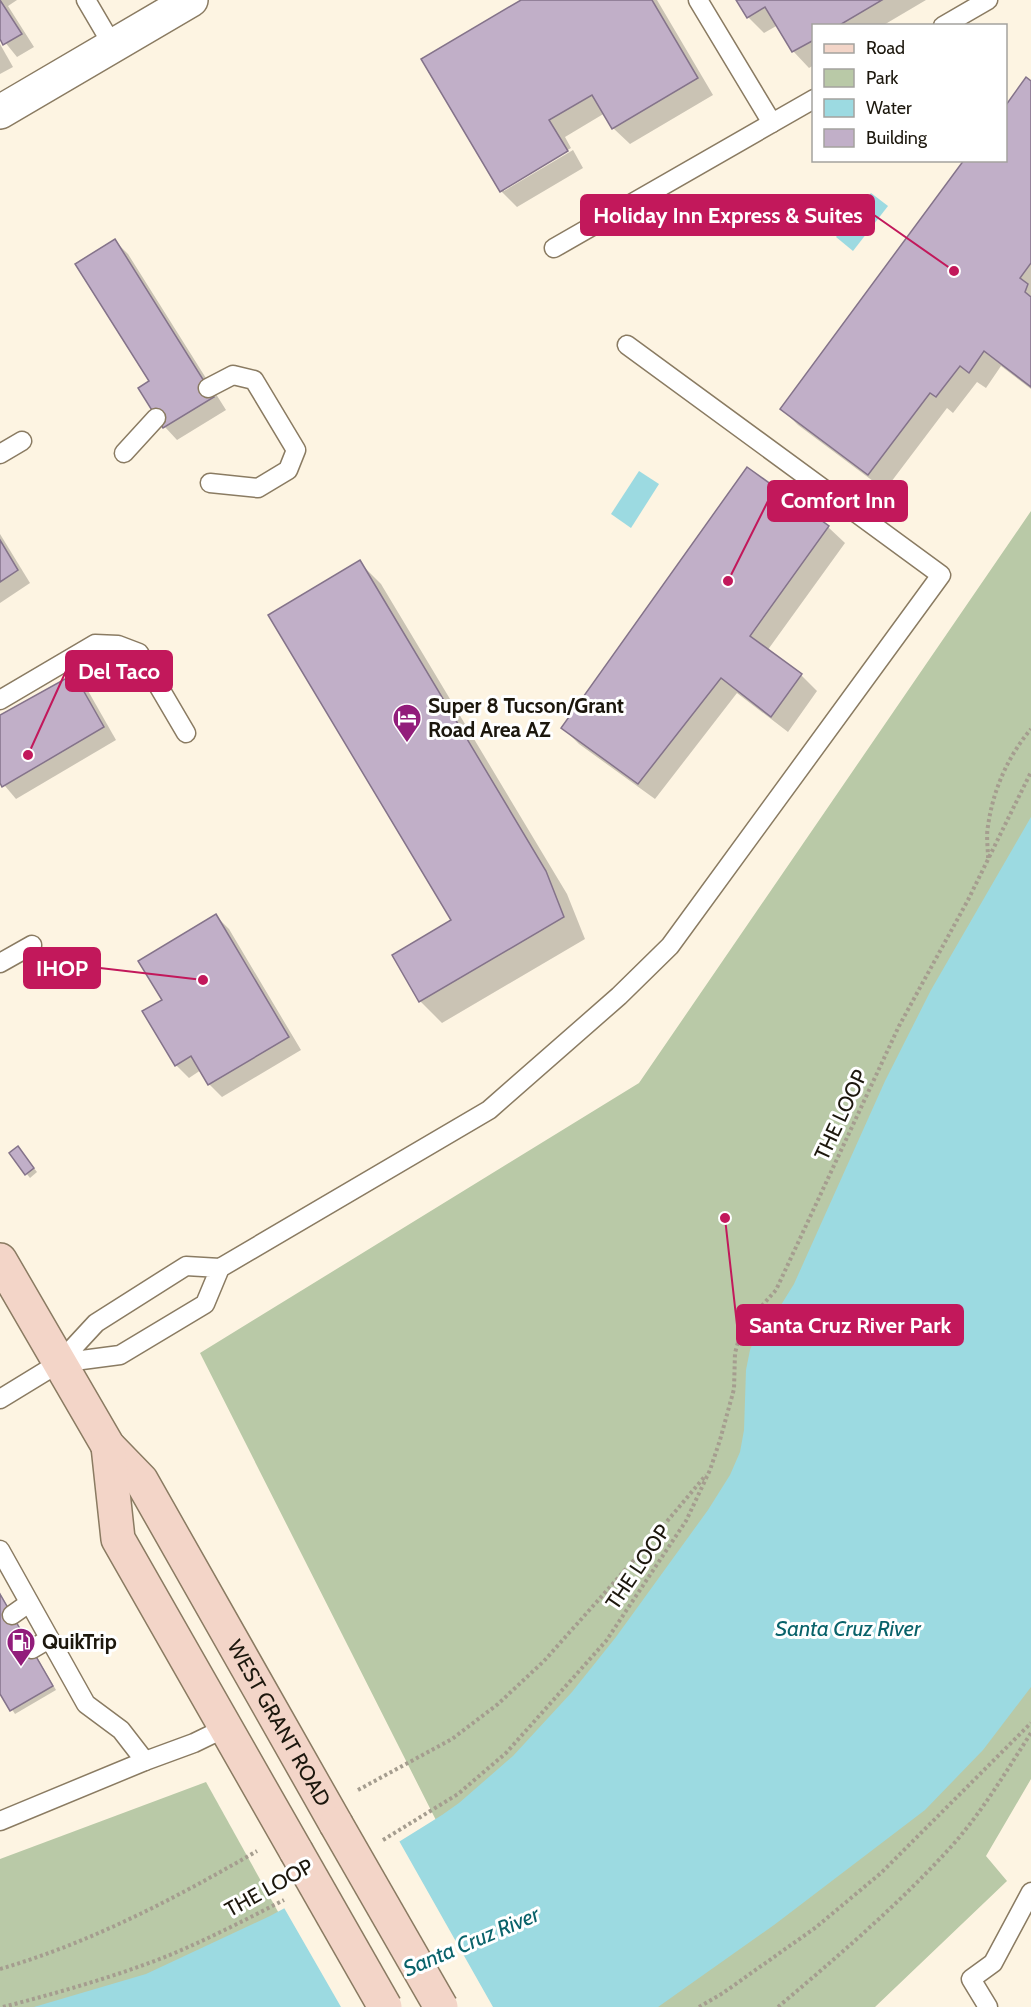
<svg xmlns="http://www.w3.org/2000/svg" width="1031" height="2007" font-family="Cabin,sans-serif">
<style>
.green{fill:#b9c9a7}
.water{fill:#9cdae1}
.pier{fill:#fdf4e2}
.shadow{fill:#0003}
.building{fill:#c1afc8;stroke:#84738a;stroke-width:1.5}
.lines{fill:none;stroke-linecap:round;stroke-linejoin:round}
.lane-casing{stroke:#8a7b62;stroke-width:21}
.street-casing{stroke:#8a7b62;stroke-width:36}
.secondary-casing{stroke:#8a7b62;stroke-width:36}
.path{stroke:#a59d8f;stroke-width:4;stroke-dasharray:3 3;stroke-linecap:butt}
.lane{stroke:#fff;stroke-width:18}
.street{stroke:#fff;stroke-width:33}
.secondary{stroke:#f3d5c8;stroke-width:33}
.secondary-bridge-casing{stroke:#8a7b62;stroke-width:36;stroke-linecap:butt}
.secondary-bridge{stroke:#f3d5c8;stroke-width:33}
.labels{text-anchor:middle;stroke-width:6;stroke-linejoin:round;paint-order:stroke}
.poi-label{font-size:21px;font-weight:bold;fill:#1c170d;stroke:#fff;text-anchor:start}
.street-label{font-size:21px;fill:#1c170d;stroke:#fff}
.water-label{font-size:22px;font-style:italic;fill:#09626a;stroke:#fff}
.leader{fill:none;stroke:#c2185b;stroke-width:2}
.callout-dot{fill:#c2185b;stroke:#fff;stroke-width:2}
.callout{fill:#c2185b;stroke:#c2185b;stroke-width:2}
.callout-label{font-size:22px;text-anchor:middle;font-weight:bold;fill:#fff}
</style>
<rect width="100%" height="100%" fill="#fdf4e2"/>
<g class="green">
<polygon points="1031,511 1031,1779 986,1856 1007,1881 875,2007 537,2007 446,1840 200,1353 639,1083"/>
<polygon points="206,1782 331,2007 0,2007 0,1859"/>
</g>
<g class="water">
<polygon points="871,193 888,206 853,251 836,237"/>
<polygon points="639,471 659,484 631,528 611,514"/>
<polygon points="1031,817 1031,1687 983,1750 925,1810 774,1925 658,2007 34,2007 146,1974 270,1916 344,1876 442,1815 459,1803 513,1756 572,1692 616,1637 708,1510 730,1475 740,1452 744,1430 746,1370 750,1350 755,1338 781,1305 794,1284 885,1081 931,990"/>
</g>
<polygon class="pier" points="398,1839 493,2007 341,2007 283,1906 343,1874"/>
<g class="shadow">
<polygon points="0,0 17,0 8,6 34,47 17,57 0,36"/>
<polygon points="524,0 657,0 713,95 630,144 613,128 605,113 565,137 571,148 504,188 504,191 573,150 583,168 517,207 501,191"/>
<polygon points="738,0 926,0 882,26 814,26 814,65 809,68 793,51 778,25 764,33 748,17"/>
<polygon points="0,44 13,67 0,74"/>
<polygon points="1027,79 1031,83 1031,389 1001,366 986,388 977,382 953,413 947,408 885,490 798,425 782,409 1006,160 1006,108"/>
<polygon points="115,241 128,254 226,410 177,440 165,427 140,389 151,382"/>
<polygon points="828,527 845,543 767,651 801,675 817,691 788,732 737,693 655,799 579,744 563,728"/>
<polygon points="0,534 30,583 0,603"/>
<polygon points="359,562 381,584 567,894 585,939 442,1023 420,1001 394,956 453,920"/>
<polygon points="74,676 87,689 116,740 16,799 0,780 0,717"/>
<polygon points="216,916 229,929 301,1050 222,1097 209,1084 201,1070 189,1078 176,1065 164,1001"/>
<polygon points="18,1148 37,1172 30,1178 11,1154"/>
<polygon points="0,1593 56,1690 15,1714 0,1691"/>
</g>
<g class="building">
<polygon points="0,0 22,34 3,45 0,39"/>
<polygon points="521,0 652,0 698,78 612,129 592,95 549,120 568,151 500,192 421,59"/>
<polygon points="736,0 882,0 838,26 814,26 814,40 792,52 765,7 747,18"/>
<polygon points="1026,77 1031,81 1031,263 1020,278 1028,284 1025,292 1031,297 1031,387 984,351 969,373 960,366 936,397 930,393 868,475 780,409 964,160 1006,160 1006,105"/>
<polygon points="115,239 214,397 163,428 138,388 149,381 75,264"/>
<polygon points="747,467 829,526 750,636 802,674 771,717 721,678 638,784 561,728"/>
<polygon points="0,540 18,570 0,582"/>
<polygon points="360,560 546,871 564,917 419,1002 392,955 451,920 268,615"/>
<polygon points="74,674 104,727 2,787 0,783 0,715"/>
<polygon points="216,914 289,1037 208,1085 191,1056 175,1066 142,1011 162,1000 138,961"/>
<polygon points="18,1146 34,1168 25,1175 9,1153"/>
<polygon points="0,1594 53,1686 10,1711 0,1694"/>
</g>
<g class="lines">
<g class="lane-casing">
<g id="lane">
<polyline points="86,0 113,46"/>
<polyline points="698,0 772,123 814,99"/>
<polyline points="943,26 988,0"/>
<polyline points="554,248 772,123"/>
<polyline points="208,388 233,375 254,380 296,450 288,470 258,488 210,483"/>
<polyline points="124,453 156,418"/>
<polyline points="0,454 22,441"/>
<polyline points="0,700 95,644 118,645 139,653 186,733"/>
<polyline points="0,963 32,945"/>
<polyline points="220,1268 205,1304 120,1355 59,1363 96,1323 186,1266 220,1268 489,1110 619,996 670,946 941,575 627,345"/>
<polyline points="0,1399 59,1363"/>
<polyline points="0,1550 86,1704 121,1730 145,1761 194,1743 227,1727"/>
<polyline points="12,1615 29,1603"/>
<polyline points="32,1649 49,1639"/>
<polyline points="0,1821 145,1761"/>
<polyline points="988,2007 971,1979 993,1963 1031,1892"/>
</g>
</g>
<g class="street-casing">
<polyline id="street" points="0,112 191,0"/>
</g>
<g class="secondary-casing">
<g id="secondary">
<path id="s1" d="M0,1260L108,1446L141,1480L336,1824"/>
<polyline points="108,1446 118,1539 296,1851"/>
</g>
</g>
<g class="path">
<path d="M988,858C988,848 986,836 988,826C993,790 1008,756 1031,729"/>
<polyline points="358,1790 452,1739 498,1704 544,1661 642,1551 706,1475"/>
<polyline points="383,1840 458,1794 506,1753 606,1641 686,1521 710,1470 720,1440 734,1389 735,1353 742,1328 776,1290 899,1026 968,900 1031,772"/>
<path d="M0,1969C90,1943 176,1898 257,1851"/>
<path d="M3,2007C53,1994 103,1980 152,1962C197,1945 241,1922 284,1900"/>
<polyline points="699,2007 723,1993 815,1928 881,1873 1031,1723"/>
<path d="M778,2007C837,1957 897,1906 949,1849C981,1814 1005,1773 1031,1733"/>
</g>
<use href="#lane" class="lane"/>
<use href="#street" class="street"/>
<use href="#secondary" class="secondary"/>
<g class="secondary-bridge-casing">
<g id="secondary-bridge">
<polyline points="336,1824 441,2007"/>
<polyline points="296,1851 385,2007"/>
</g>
</g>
<use href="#secondary-bridge" class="secondary-bridge"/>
</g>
<defs>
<g id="hotel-pin" transform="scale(1.5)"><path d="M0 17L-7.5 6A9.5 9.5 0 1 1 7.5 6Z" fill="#921d7b" stroke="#fff"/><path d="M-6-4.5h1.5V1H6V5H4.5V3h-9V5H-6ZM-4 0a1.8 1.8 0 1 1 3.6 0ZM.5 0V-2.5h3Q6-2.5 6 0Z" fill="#fff"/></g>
<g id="fuel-pin" transform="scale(1.5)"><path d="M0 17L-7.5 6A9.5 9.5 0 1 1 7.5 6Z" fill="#921d7b" stroke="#fff"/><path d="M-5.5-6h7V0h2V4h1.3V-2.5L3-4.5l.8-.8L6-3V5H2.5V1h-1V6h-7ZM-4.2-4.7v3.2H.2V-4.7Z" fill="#fff"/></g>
</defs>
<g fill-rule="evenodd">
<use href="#hotel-pin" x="407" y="718"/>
<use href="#fuel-pin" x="21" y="1642"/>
</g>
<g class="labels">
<g class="poi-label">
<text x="428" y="713">Super 8 Tucson/Grant<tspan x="428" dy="24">Road Area AZ</tspan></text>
<text x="42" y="1649">QuikTrip</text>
</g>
<g class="street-label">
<text transform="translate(841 1115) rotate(-65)" y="7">THE LOOP</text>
<text transform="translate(638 1567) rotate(-56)" y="7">THE LOOP</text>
<text dy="7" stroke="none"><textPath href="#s1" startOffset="542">WEST GRANT ROAD</textPath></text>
<text transform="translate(269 1888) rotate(-29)" y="7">THE LOOP</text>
</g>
<g class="water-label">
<text x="848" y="1636">Santa Cruz River</text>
<text transform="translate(471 1941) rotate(-23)" y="8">Santa Cruz River</text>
</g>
</g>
<path class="leader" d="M954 271L874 215M728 581L768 501M28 755L66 671M203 980L100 968M725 1218L737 1325"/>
<g class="callout-dot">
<circle cx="954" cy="271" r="6"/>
<circle cx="728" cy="581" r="6"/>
<circle cx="28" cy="755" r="6"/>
<circle cx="203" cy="980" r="6"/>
<circle cx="725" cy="1218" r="6"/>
</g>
<g class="callout">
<rect x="581" y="195" width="293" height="40" rx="6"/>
<rect x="768" y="481" width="139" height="40" rx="6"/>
<rect x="66" y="651" width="106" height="40" rx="6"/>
<rect x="24" y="948" width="76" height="40" rx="6"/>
<rect x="737" y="1305" width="226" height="40" rx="6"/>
</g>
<g class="callout-label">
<text x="728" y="223">Holiday Inn Express &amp; Suites</text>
<text x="838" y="508">Comfort Inn</text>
<text x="119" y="679">Del Taco</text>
<text x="62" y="976">IHOP</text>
<text x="850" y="1333">Santa Cruz River Park</text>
</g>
<rect x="812" y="24" width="195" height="138" fill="#ffffff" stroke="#a4a29e" stroke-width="1.5"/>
<rect x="824" y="44" width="30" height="9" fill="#f3d5c8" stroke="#a4a29e" stroke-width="1.5"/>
<text x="866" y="54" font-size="18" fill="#1c170d">Road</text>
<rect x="824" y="69" width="30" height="18" fill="#b9c9a7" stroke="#a4a29e" stroke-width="1.5"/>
<text x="866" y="84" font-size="18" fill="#1c170d">Park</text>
<rect x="824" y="99" width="30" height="18" fill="#9cdae1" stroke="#a4a29e" stroke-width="1.5"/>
<text x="866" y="114" font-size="18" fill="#1c170d">Water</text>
<rect x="824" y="129" width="30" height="18" fill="#c1afc8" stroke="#a4a29e" stroke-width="1.5"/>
<text x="866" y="144" font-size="18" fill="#1c170d">Building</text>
</svg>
